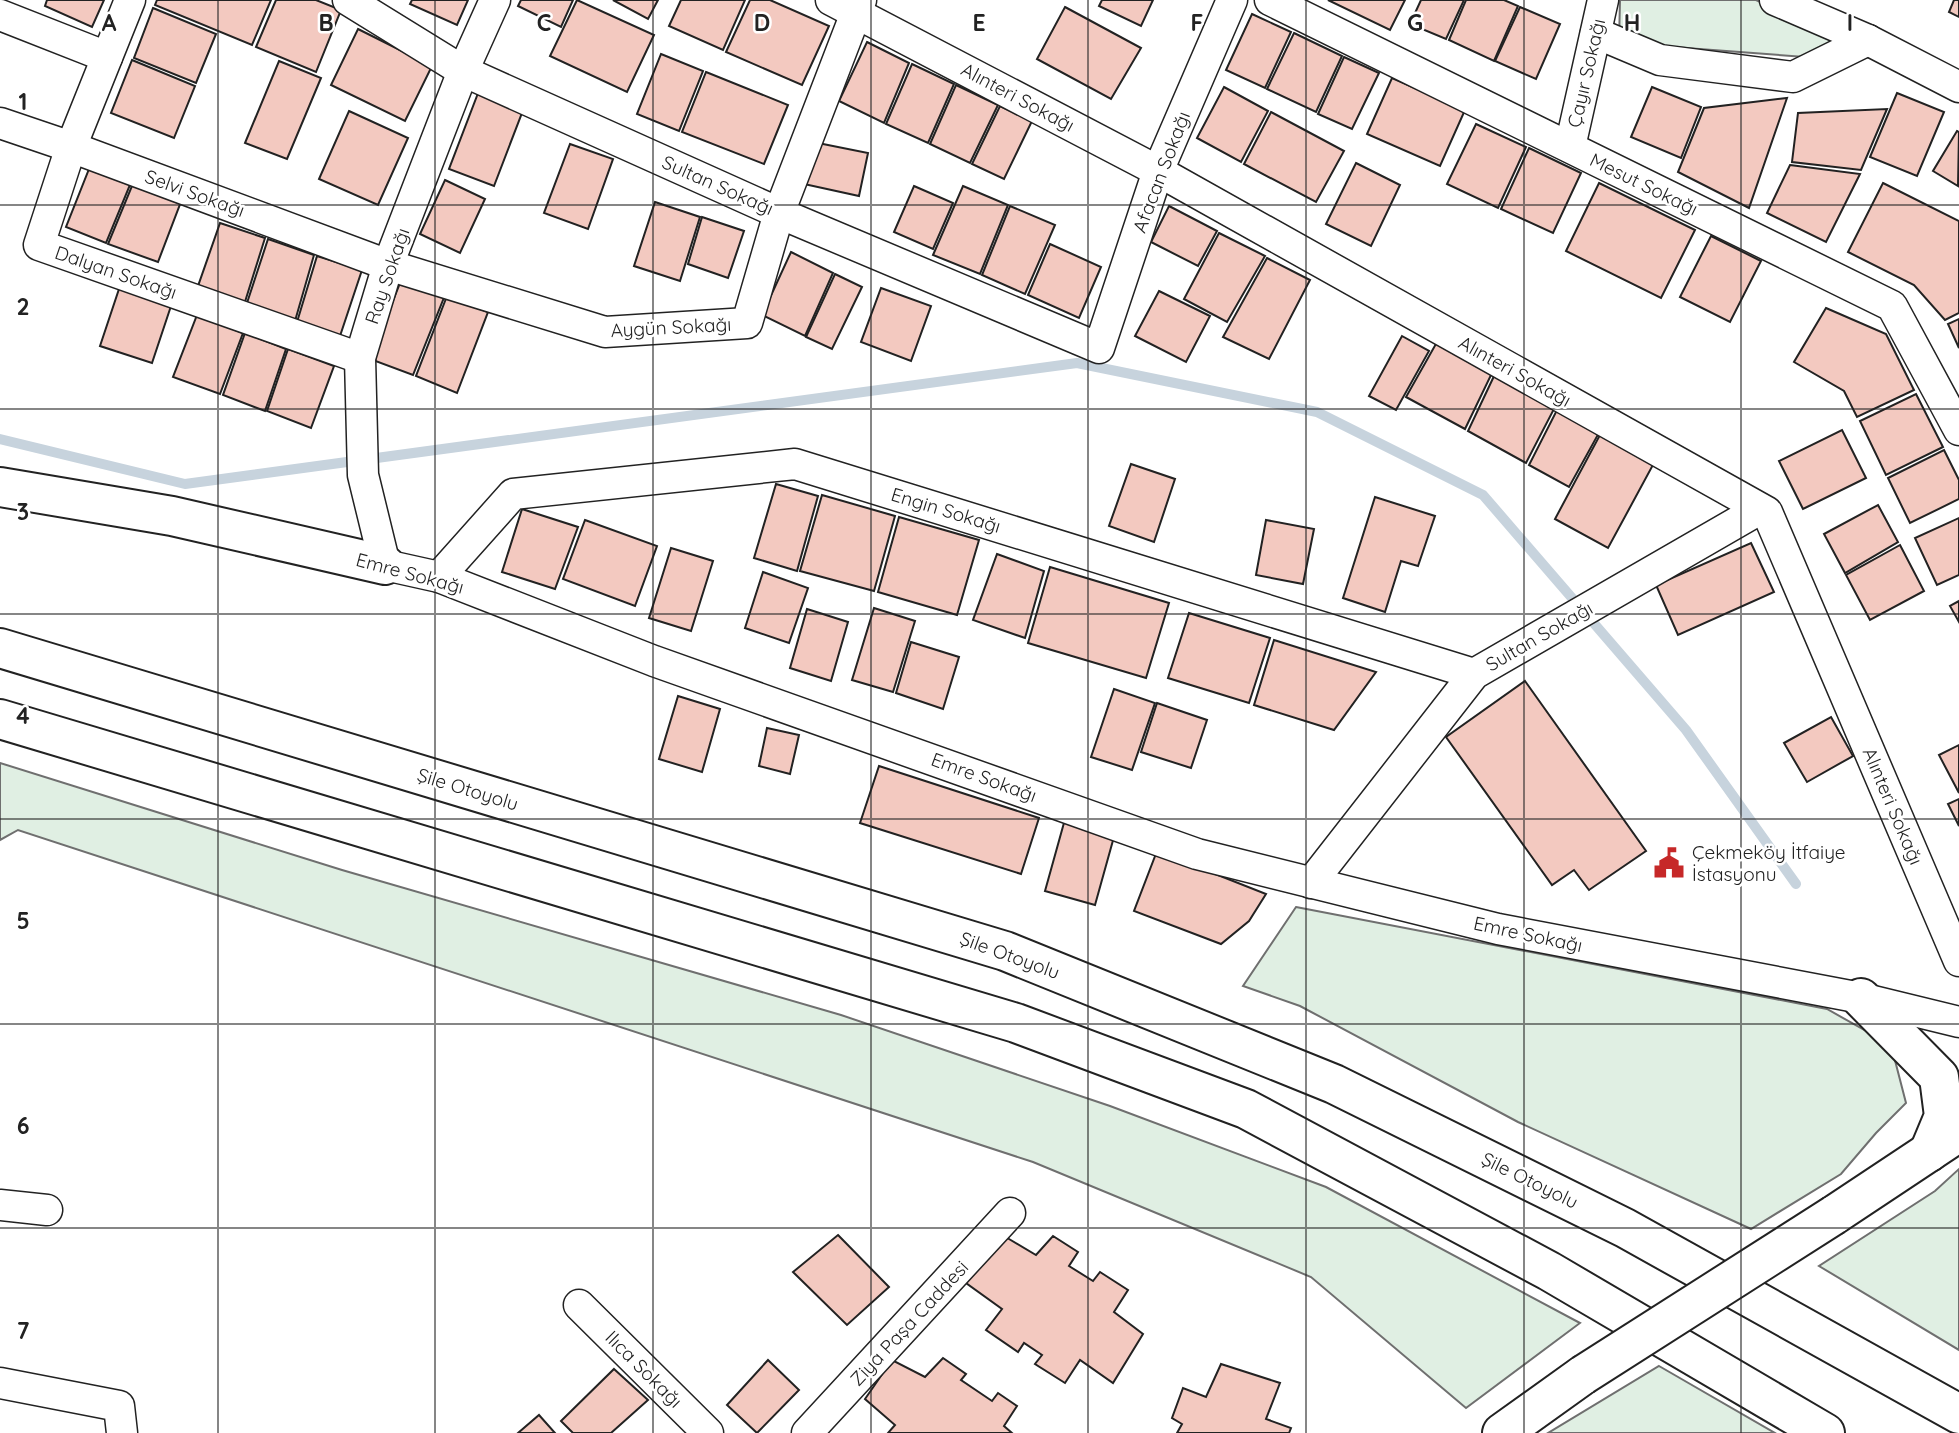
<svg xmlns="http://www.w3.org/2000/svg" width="1959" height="1433" font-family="Quicksand,sans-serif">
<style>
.green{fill:#e0efe3;stroke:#6f6f6f;stroke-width:2}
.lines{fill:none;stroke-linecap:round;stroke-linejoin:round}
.stream{stroke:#c7d3dd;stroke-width:10}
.building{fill:#f3c9c0;stroke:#222;stroke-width:2}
.minor-casing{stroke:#222;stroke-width:33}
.tertiary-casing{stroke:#222;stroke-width:42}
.trunk-casing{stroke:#222;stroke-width:42}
.minor{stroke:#fff;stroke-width:30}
.tertiary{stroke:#fff;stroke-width:38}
.trunk{stroke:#fff;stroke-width:38}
.tertiary-bridge-casing{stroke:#222;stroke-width:42;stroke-linecap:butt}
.tertiary-bridge{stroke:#fff;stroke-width:38}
.grid{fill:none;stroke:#222;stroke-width:2;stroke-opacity:0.55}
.labels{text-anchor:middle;stroke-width:5;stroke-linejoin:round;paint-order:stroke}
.street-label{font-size:19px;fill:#222;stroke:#fff}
.poi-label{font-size:19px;fill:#222;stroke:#fff;text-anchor:start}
.grid-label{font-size:23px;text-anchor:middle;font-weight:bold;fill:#222;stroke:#fff;stroke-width:5;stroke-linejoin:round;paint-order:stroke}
</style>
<rect width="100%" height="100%" fill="#fff"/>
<g class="green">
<polygon points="1620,0 1756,0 1837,37 1832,59 1619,43"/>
<polygon points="0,763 342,870 841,1015 1110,1106 1326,1187 1580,1323 1466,1408 1311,1277 1033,1162 18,830 0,840"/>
<polygon points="1296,907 1827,1009 1891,1045 1906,1103 1876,1133 1841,1174 1751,1229 1518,1122 1300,1006 1243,986"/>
<polygon points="1959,1169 1959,1350 1819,1266 1935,1191"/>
<polygon points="1659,1366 1775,1433 1548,1433"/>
</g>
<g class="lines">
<polyline class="stream" points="0,439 185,484 1077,363 1317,412 1483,495 1686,730 1796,884"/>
</g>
<g class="building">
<polygon points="47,0 104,0 92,27 45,6"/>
<polygon points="157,0 271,0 252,45 155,5"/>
<polygon points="276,0 316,0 341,10 316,72 256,47"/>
<polygon points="412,0 468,0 457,25 410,4"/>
<polygon points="521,0 573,0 561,27 518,6"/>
<polygon points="577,0 654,35 627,92 550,56"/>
<polygon points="613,0 658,0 648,19"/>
<polygon points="681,0 745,0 723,50 669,26"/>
<polygon points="750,0 770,0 829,26 802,85 726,52"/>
<polygon points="1102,0 1153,0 1141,26 1099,6"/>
<polygon points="1328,0 1405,0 1390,30"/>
<polygon points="1421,0 1464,0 1446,39 1410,24"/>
<polygon points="1466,0 1504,0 1518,6 1494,61 1449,40"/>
<polygon points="1954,0 1959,0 1959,17 1949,12"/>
<polygon points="1065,7 1141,48 1111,99 1037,59"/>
<polygon points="1520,7 1560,24 1536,79 1495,61"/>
<polygon points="153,8 216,34 196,83 134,58"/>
<polygon points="1252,14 1291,32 1265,88 1226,70"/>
<polygon points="358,29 432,66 405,121 331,85"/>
<polygon points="1294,33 1342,56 1316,112 1267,89"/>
<polygon points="867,42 909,63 884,123 839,101"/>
<polygon points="661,54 703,71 679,131 637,114"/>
<polygon points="1344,57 1379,73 1352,129 1318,114"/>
<polygon points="132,60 195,86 174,138 111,113"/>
<polygon points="279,61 321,78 287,159 245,143"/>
<polygon points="912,64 954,84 928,143 886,124"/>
<polygon points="706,72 788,105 764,164 682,132"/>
<polygon points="1392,78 1465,110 1440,166 1367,134"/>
<polygon points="956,85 998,105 970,163 930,144"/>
<polygon points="1224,87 1268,111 1241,162 1197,138"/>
<polygon points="1652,87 1701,107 1681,158 1631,137"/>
<polygon points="480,88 525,105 494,186 449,169"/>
<polygon points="1897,93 1944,112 1917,176 1870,157"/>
<polygon points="1787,98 1749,208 1678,172 1704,108"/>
<polygon points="1000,106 1032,121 1004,179 972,164"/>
<polygon points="1887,109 1861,170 1792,162 1798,113"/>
<polygon points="349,111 408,138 378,205 319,179"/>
<polygon points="1271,112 1344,151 1316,202 1244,164"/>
<polygon points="1476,124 1526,147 1498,208 1447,184"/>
<polygon points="1957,131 1959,132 1958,186 1933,171"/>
<polygon points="813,142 868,153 859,196 804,184"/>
<polygon points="570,144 613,159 588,229 544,213"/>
<polygon points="1529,148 1581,173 1553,233 1501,209"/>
<polygon points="1356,163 1400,185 1371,246 1326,224"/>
<polygon points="91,164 132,180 106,243 66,227"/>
<polygon points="1790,165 1860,174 1826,242 1767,213"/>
<polygon points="445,180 485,199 460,253 420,234"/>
<polygon points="134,181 182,199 158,262 108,244"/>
<polygon points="1599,183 1695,230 1661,298 1566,251"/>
<polygon points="1883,183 1959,221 1959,313 1945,320 1914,285 1848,252"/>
<polygon points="914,186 953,203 933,249 894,232"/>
<polygon points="963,186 1008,205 980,274 933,255"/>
<polygon points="655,202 700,217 680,281 634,266"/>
<polygon points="1010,206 1055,225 1025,294 982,275"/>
<polygon points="1169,206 1217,231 1198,266 1151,242"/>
<polygon points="702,217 744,231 728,278 688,264"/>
<polygon points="220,223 265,238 244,305 197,289"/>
<polygon points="1219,233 1265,256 1227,322 1184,299"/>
<polygon points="1711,236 1761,261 1730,322 1680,297"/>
<polygon points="268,239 314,255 295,321 246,306"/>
<polygon points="1050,244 1101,267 1079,318 1028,295"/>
<polygon points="791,252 833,273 805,336 762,315"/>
<polygon points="317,256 362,270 340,336 297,322"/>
<polygon points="1267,258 1310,280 1269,359 1223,337"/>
<polygon points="835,274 862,287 832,349 806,337"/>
<polygon points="402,278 445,295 413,375 370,359"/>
<polygon points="120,286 172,303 152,363 100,346"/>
<polygon points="881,288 931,306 911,361 861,342"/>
<polygon points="1159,291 1210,316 1186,362 1135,336"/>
<polygon points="447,296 488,312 457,393 416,376"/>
<polygon points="1826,308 1886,334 1914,390 1857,417 1844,391 1794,362"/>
<polygon points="197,315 243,333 220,394 173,377"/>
<polygon points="1959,319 1959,348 1948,324"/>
<polygon points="245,333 286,349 265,411 223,395"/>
<polygon points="1402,336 1429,351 1396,410 1369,396"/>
<polygon points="1437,342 1492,373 1465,429 1406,397"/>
<polygon points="288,349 334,366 311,428 267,411"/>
<polygon points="1495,374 1555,407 1526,463 1468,431"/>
<polygon points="1916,394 1943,447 1886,475 1860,421"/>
<polygon points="1558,408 1600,431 1569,487 1529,465"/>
<polygon points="1842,430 1866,478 1803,509 1779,461"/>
<polygon points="1601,433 1654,463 1608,548 1555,519"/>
<polygon points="1944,450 1959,480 1959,499 1910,523 1888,478"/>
<polygon points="1131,464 1175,479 1154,542 1109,526"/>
<polygon points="776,484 818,496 797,571 754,558"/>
<polygon points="822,495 895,516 874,591 800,571"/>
<polygon points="1375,497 1435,516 1418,566 1401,561 1385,612 1343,598"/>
<polygon points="1878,505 1898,542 1845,573 1824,534"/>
<polygon points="522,509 578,527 555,589 502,572"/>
<polygon points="899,517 979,540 957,615 878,592"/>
<polygon points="1959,518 1959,575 1937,585 1915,538"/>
<polygon points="585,520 657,546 635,606 563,579"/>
<polygon points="1266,520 1314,529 1303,584 1256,575"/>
<polygon points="1751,543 1774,592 1678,635 1656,585"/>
<polygon points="1900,545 1924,591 1870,620 1846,575"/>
<polygon points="671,548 713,561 691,631 649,618"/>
<polygon points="997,554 1044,571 1025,638 973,620"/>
<polygon points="1050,567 1169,603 1146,678 1028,643"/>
<polygon points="763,572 808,588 789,643 745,628"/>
<polygon points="1959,601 1959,622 1950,606"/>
<polygon points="874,608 915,621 893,692 852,680"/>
<polygon points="807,609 848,622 831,681 790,668"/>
<polygon points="1189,613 1270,638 1249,703 1168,678"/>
<polygon points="1274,640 1376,672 1334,730 1254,705"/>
<polygon points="911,642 959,657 943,709 896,693"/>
<polygon points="1525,681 1646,851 1589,890 1574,870 1552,885 1446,737"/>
<polygon points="1114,689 1155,703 1132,770 1091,757"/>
<polygon points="678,696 720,709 702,772 659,759"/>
<polygon points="1157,703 1207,720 1191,768 1141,752"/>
<polygon points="1831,717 1853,756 1807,782 1784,743"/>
<polygon points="767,728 799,735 790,774 759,766"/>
<polygon points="1959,745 1959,793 1939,755"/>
<polygon points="879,766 1039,818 1021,874 860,823"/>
<polygon points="1959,799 1959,826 1948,804"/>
<polygon points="1067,812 1117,826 1095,905 1045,891"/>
<polygon points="1157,851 1266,894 1249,921 1221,944 1134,911"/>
<polygon points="838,1235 889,1287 847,1325 793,1272"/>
<polygon points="1004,1236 1036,1255 1053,1236 1078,1252 1069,1266 1093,1281 1100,1272 1128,1290 1114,1312 1143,1334 1113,1383 1080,1360 1065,1383 1035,1364 1042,1355 1024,1343 1018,1352 986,1330 1002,1309 966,1283"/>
<polygon points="943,1358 966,1374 961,1380 992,1401 998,1393 1017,1406 1004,1426 1012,1433 888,1433 895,1425 865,1399 892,1360 925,1377"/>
<polygon points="768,1360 799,1390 757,1433 727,1405"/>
<polygon points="1221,1364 1280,1383 1266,1419 1291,1428 1289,1433 1177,1433 1182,1424 1172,1418 1183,1388 1206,1397"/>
<polygon points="614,1369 648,1400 611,1433 573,1433 561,1421"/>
<polygon points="539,1415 555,1433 518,1433"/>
</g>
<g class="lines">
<g class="minor-casing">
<g id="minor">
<polyline points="130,0 71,147 39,245 360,358"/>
<polyline points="348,0 463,71 779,213 1099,348 1158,171 1232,0"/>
<polyline points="495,0 463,71 388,265 360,358 363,475 385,565 439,577 654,661 1197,854 1498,929 1861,998 1959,1022"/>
<polyline points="831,0 1158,171 1767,512 1959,961"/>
<polyline points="1270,0 1892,306 1959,430"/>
<polyline points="1775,0 1868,40 1959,87"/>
<polyline points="0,15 107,57"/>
<polyline points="1596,33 1660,60 1793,77 1868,40"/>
<polyline points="0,123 71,147 388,265 605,332 747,323 779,213 861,0"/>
<polyline points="1570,147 1603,0"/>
<polyline points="439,577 513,494 795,464 1474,674"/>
<polyline points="1311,883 1474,674 1760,509"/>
<polyline points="0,1205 47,1210"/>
<polyline points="579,1305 708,1433"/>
<polyline points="0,1383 119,1406 122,1433"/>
<polyline points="807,1433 1010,1213"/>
</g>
</g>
<g class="tertiary-casing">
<g id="tertiary">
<polyline points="0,487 172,516 385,565"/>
<polyline points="1861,998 1939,1077 1944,1116 1929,1152"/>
<polyline points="1834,1215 1950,1138"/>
<polyline points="1502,1433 1583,1375"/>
</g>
</g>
<g class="trunk-casing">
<g id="trunk">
<polyline points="0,648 1005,951 1334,1084 1625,1228 1959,1414"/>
<polyline points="0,719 1016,1023 1246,1109 1549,1271 1825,1433"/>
</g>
</g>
<use href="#minor" class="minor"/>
<use href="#tertiary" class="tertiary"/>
<use href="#trunk" class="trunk"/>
<g class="tertiary-bridge-casing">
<polyline id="tertiary-bridge" points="1583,1375 1834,1215"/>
</g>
<use href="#tertiary-bridge" class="tertiary-bridge"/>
</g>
<path class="grid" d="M218,0V1433M435,0V1433M653,0V1433M871,0V1433M1088,0V1433M1306,0V1433M1524,0V1433M1741,0V1433M0,205H1959M0,409H1959M0,614H1959M0,819H1959M0,1024H1959M0,1228H1959"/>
<defs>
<g id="civic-bare" transform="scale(2.415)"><path d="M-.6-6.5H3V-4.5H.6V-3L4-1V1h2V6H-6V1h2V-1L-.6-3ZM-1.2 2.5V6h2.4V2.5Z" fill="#c62828" stroke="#fff" stroke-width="2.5" paint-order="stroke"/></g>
</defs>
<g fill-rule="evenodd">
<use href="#civic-bare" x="1669" y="863"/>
</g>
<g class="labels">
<g class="street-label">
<text transform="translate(1586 73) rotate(-77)" y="7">Çayır Sokağı</text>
<text transform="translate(1018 97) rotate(28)" y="7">Alınteri Sokağı</text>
<text transform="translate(1161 172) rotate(-69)" y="7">Afacan Sokağı</text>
<text transform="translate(1644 184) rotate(26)" y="7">Mesut Sokağı</text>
<text transform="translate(718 185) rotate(24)" y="7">Sultan Sokağı</text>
<text transform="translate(195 193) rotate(20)" y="7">Selvi Sokağı</text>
<text transform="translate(116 272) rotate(19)" y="7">Dalyan Sokağı</text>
<text transform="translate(387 276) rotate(-71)" y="7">Ray Sokağı</text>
<text transform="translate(671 327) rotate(-3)" y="7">Aygün Sokağı</text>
<text transform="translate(1515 371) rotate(29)" y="7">Alınteri Sokağı</text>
<text transform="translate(946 510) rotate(17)" y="7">Engin Sokağı</text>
<text transform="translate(410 573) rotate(15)" y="7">Emre Sokağı</text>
<text transform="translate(1539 636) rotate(-30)" y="7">Sultan Sokağı</text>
<text transform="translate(984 777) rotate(20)" y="7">Emre Sokağı</text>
<text transform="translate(468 789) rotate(17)" y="7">Şile Otoyolu</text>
<text transform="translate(1893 806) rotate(67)" y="7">Alınteri Sokağı</text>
<text transform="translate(1528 934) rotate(12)" y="7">Emre Sokağı</text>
<text transform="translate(1010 955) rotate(20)" y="7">Şile Otoyolu</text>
<text transform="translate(1530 1180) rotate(26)" y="7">Şile Otoyolu</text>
<text transform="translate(909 1323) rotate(-47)" y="7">Ziya Paşa Caddesi</text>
<text transform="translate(644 1369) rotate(45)" y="7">Ilıca Sokağı</text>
</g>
<g class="poi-label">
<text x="1692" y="859">Çekmeköy İtfaiye<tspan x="1692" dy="22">İstasyonu</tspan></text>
</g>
</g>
<g class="grid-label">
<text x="109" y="31">A</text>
<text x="326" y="31">B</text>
<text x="544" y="31">C</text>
<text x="762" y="31">D</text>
<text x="979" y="31">E</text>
<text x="1197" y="31">F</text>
<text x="1415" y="31">G</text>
<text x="1632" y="31">H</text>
<text x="1850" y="31">I</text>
<text x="23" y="110">1</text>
<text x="23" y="315">2</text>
<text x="23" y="520">3</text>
<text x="23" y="724">4</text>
<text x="23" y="929">5</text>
<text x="23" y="1134">6</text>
<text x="23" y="1339">7</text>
</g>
</svg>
